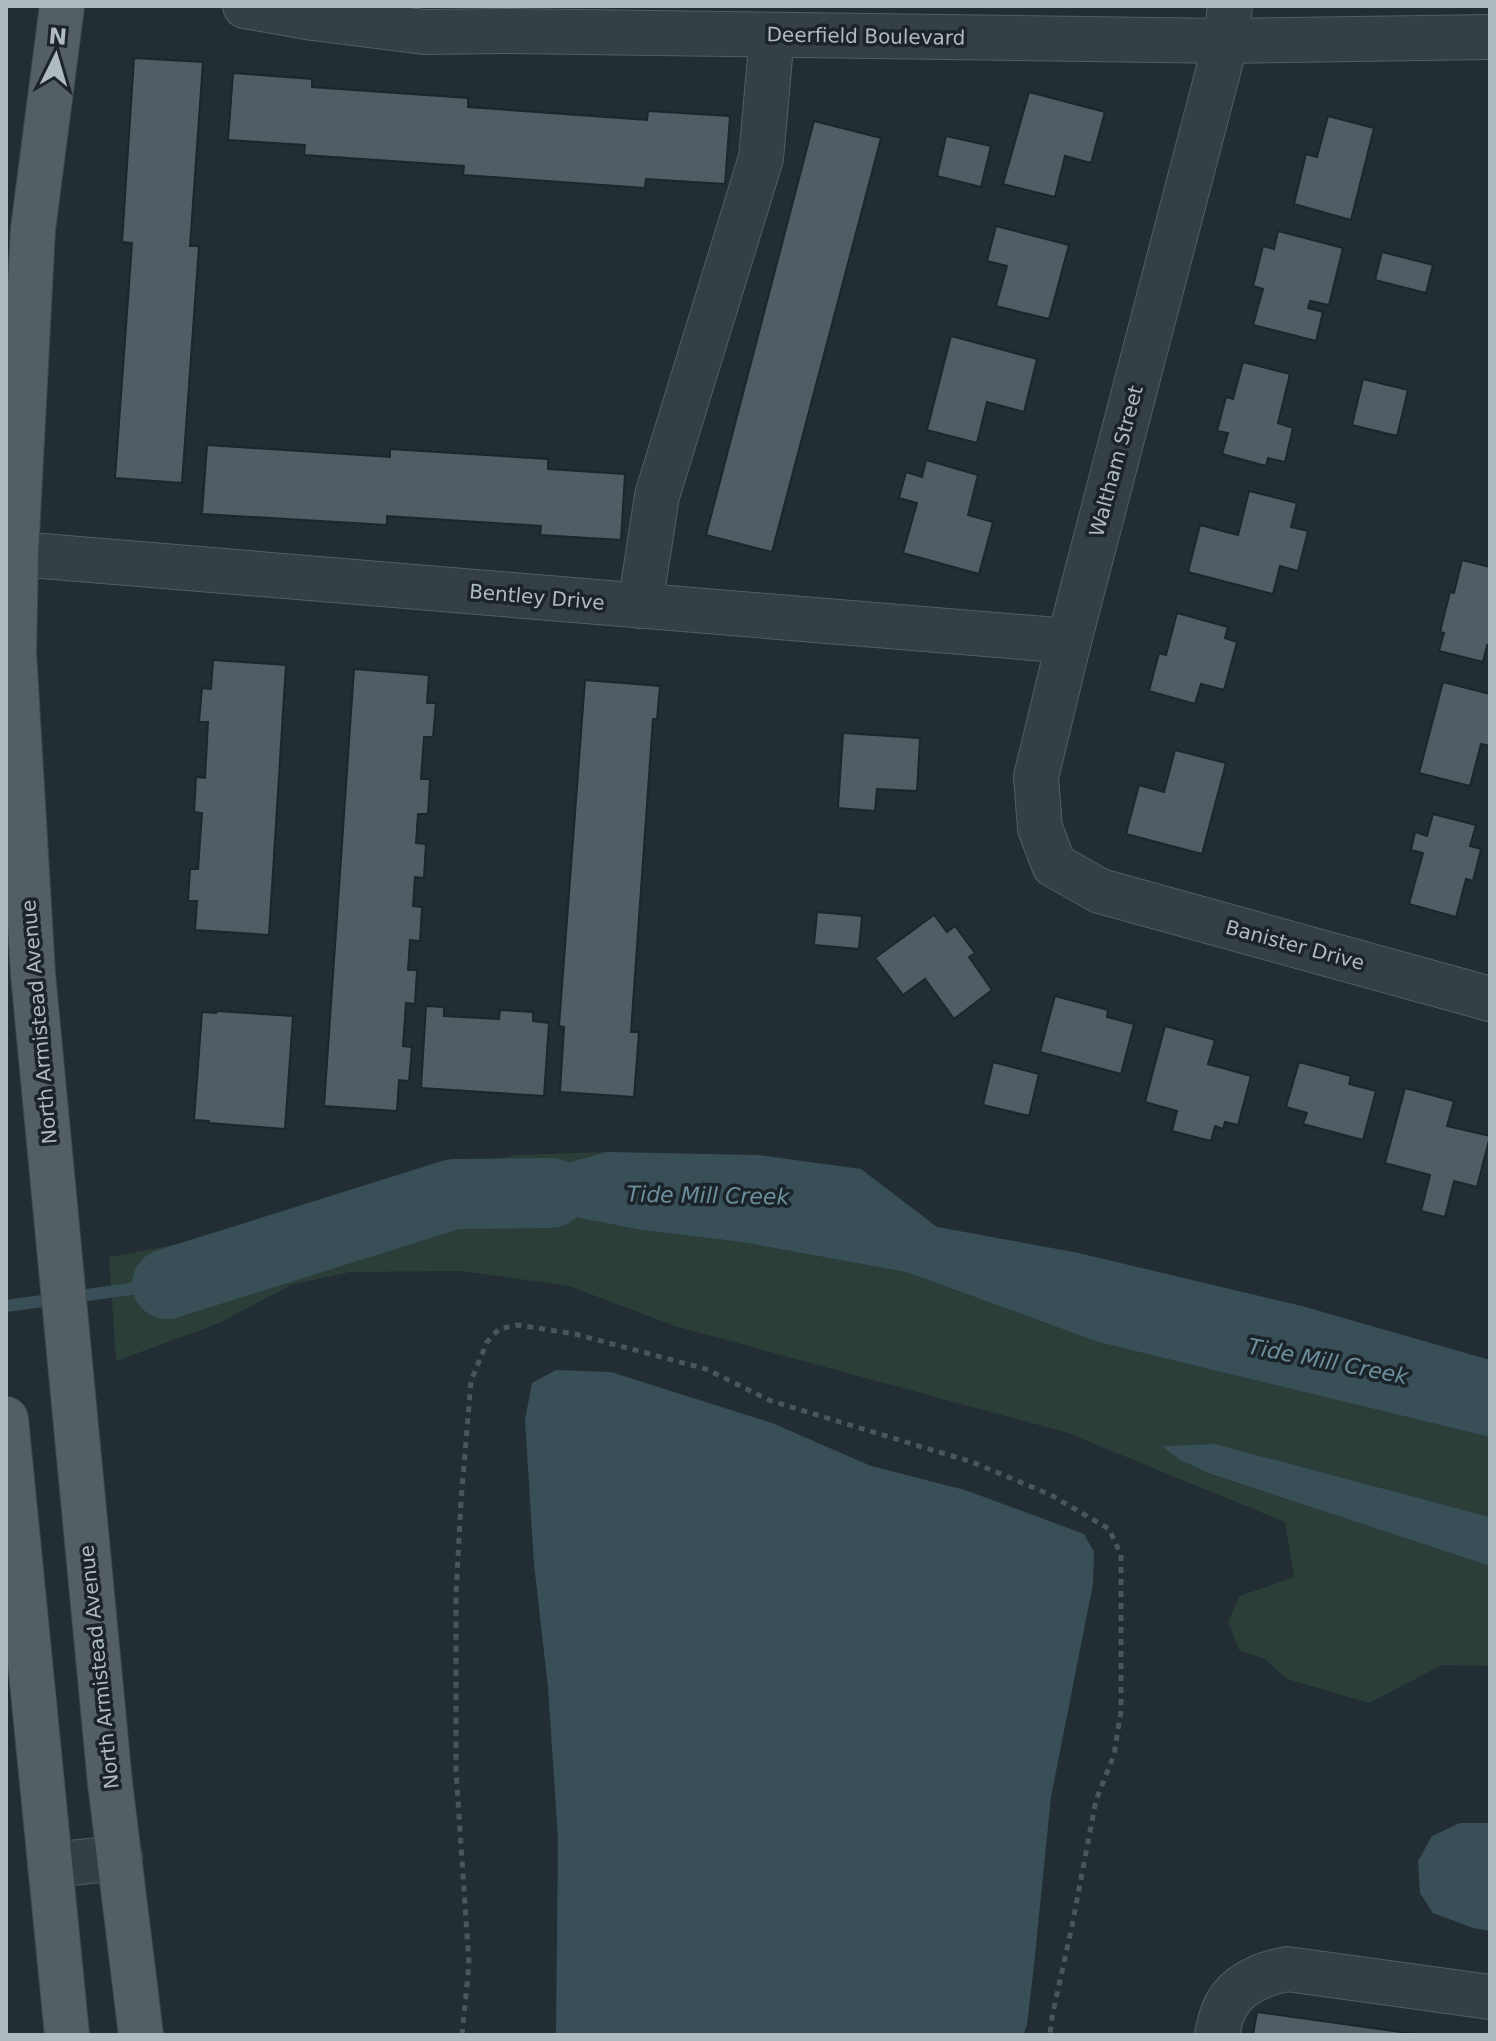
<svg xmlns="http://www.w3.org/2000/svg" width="1496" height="2041" font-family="'DejaVu Sans',sans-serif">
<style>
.green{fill:#2b3e38}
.water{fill:#384f58}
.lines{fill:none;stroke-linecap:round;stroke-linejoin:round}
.stream{stroke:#384f58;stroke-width:12}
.river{stroke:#384f58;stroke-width:70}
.building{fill:#505d64;stroke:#1d262b;stroke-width:2}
.minor-casing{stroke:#535d62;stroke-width:46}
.major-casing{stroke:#3f484e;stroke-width:46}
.path{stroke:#485856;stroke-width:5;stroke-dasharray:6 6;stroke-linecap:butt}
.minor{stroke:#354044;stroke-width:44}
.major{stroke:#535f64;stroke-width:44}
.labels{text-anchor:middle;stroke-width:7;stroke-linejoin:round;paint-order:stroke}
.street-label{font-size:20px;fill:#afbbc1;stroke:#1b2429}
.water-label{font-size:22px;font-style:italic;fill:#6d8e9c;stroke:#1b2429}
</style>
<rect width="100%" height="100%" fill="#222e33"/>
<polygon class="green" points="607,1152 456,1194 642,1230 742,1242 906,1272 1098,1342 1490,1437 1490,1517 1215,1444 1164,1446 1180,1460 1211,1474 1490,1566 1490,1666 1442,1665 1369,1703 1287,1679 1265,1659 1239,1650 1228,1621 1240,1596 1294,1577 1285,1522 1068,1433 675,1326 569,1286 461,1271 350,1272 293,1284 217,1324 116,1361 109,1257 233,1234 393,1183 516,1155"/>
<g class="water">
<polygon points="607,1152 758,1155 861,1169 937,1227 1074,1252 1302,1306 1490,1360 1490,1437 1098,1342 906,1272 742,1242 642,1230 454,1194"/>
<polygon points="556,1370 611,1372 772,1423 871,1466 965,1490 1084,1534 1094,1552 1093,1584 1051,1797 1034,1965 1027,2025 1023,2035 556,2035 558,1838 548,1687 534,1564 525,1420 532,1383"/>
<polygon points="1215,1444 1490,1517 1490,1566 1211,1474 1180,1460 1162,1446"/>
<polygon points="1460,1823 1490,1823 1490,1931 1473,1928 1433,1913 1420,1893 1418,1861 1432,1836"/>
</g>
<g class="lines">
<polyline class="stream" points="6,1306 167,1284"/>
<polyline class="river" points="167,1284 454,1194 551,1193"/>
</g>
<g class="building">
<polygon points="134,58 203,62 190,246 199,246 182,483 115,478 132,243 122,242"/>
<polygon points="233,73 312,79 312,87 468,98 468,107 647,120 648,111 730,116 725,184 646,179 645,188 463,175 464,166 304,155 305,145 228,140"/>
<polygon points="1029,92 1105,112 1091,163 1065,156 1055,197 1003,184"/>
<polygon points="1328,116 1374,128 1351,220 1294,204 1306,154 1317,157"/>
<polygon points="814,121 881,138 772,552 706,535"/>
<polygon points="946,136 991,146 981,187 937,176"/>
<polygon points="996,226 1069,245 1049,319 996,306 1007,266 987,261"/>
<polygon points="1278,231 1343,248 1329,305 1310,301 1308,308 1323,312 1316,341 1253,325 1263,289 1253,286 1263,246 1274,249"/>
<polygon points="1382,252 1433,265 1426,293 1375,280"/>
<polygon points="951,336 1037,359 1024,412 987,402 977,443 927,430"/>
<polygon points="1243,362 1290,374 1278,423 1293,428 1285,462 1268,458 1266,466 1222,454 1228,433 1217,431 1226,397 1233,399"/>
<polygon points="1363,379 1408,390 1397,436 1352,425"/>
<polygon points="207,445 390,457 390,449 548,459 548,469 625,474 621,540 540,535 541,526 387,516 387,525 202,514"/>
<polygon points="926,460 978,475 968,515 993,522 979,574 903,553 917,503 899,498 906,472 922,477"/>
<polygon points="1249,491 1297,503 1291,527 1308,531 1298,571 1280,566 1273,594 1188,572 1200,525 1238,535"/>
<polygon points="1462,560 1490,567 1490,646 1487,645 1483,662 1439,651 1444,633 1440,632 1450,592 1454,593"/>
<polygon points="1177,613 1228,627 1225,638 1237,642 1224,690 1201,684 1195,704 1149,691 1159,653 1166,655"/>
<polygon points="213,660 286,665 269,935 195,930 197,901 188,901 190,869 198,869 202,813 194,812 196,777 205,778 208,722 199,722 202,688 211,689"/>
<polygon points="354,669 429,675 427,703 436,703 433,737 424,737 421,779 430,779 428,814 418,814 416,843 426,844 424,878 415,877 413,906 422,907 420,941 410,940 409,956 408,970 417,970 415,1004 406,1003 403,1046 412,1047 409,1081 399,1080 397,1111 324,1106"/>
<polygon points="585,680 660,686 657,719 653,719 631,1032 639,1032 634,1097 560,1092 564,1027 559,1026"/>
<polygon points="1443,682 1490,694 1490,746 1481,744 1470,786 1419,773"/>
<polygon points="843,733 920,738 917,791 877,789 875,811 838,808"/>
<polygon points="1175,750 1226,763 1202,854 1126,834 1139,785 1164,792"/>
<polygon points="1433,814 1476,825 1470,846 1481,849 1473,881 1466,879 1456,917 1409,904 1423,853 1411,850 1415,832 1427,836"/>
<polygon points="817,912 862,916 859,949 814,945"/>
<polygon points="934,915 947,932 955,926 975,953 969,957 992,990 954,1019 925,979 903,995 875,958"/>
<polygon points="1055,996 1108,1010 1107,1017 1134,1024 1121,1074 1040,1052"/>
<polygon points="426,1006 444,1007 444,1016 499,1019 500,1010 533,1012 533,1021 549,1023 544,1096 421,1088"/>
<polygon points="216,1011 293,1016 285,1129 209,1123 209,1121 194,1120 202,1012 216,1013"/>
<polygon points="1165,1026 1215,1040 1208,1064 1251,1076 1238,1125 1225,1122 1223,1129 1215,1126 1211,1141 1172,1131 1177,1111 1145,1102"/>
<polygon points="993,1062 1039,1074 1029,1116 983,1105"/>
<polygon points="1299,1062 1351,1076 1349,1084 1376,1091 1363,1140 1303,1124 1307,1113 1286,1107"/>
<polygon points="1405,1088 1454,1101 1447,1126 1490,1136 1477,1187 1454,1181 1445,1217 1421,1211 1430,1175 1385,1163"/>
<polygon points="1257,2012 1422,2035 1253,2035"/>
</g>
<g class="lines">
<g class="minor-casing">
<g id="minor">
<polyline points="245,6 313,18 424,32 505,31 1226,41 1490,37"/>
<polyline points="1230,6 1226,41 1069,641 1036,777 1040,828 1054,865 1100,891 1490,999"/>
<polyline points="6,553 1069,641"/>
<polyline points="640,606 657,496 761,158 772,35"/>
<polyline points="50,1865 120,1858"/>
<path d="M1217,2035C1219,2027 1220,2018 1224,2010C1235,1984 1262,1974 1287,1969L1490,1997"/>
</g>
</g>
<g class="major-casing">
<g id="major">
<polyline points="62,6 33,229 16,554 14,652 33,974 110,1783 141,2035"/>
<polyline points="6,1419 67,2035"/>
</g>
</g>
<polyline class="path" points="462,2035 469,1964 456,1771 456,1595 461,1501 471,1381 487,1342 499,1329 518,1325 575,1334 706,1369 771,1401 972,1462 1051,1495 1109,1529 1121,1555 1121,1711 1114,1755 1096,1800 1072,1926 1052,2017 1050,2035"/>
<use href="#minor" class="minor"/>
<use href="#major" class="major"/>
</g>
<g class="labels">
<g class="street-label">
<text transform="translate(866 36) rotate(1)" y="7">Deerfield Boulevard</text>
<text transform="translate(1116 461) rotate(-75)" y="7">Waltham Street</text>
<text transform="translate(537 597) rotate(5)" y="7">Bentley Drive</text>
<text transform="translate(1295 945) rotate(15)" y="7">Banister Drive</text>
<text transform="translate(39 1022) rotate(-95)" y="7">North Armistead Avenue</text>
<text transform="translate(99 1667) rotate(-96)" y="7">North Armistead Avenue</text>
</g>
<g class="water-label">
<text transform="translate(708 1195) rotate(1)" y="8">Tide Mill Creek</text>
<text transform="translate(1328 1361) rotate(11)" y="8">Tide Mill Creek</text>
</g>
</g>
<rect width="1496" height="2041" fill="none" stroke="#afbbc1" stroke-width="16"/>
<g transform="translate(56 56) rotate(5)" stroke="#1b2429" stroke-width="6" paint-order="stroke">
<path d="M0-6L14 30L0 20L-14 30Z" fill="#afbbc1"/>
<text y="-12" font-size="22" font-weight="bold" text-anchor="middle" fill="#afbbc1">N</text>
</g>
</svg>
